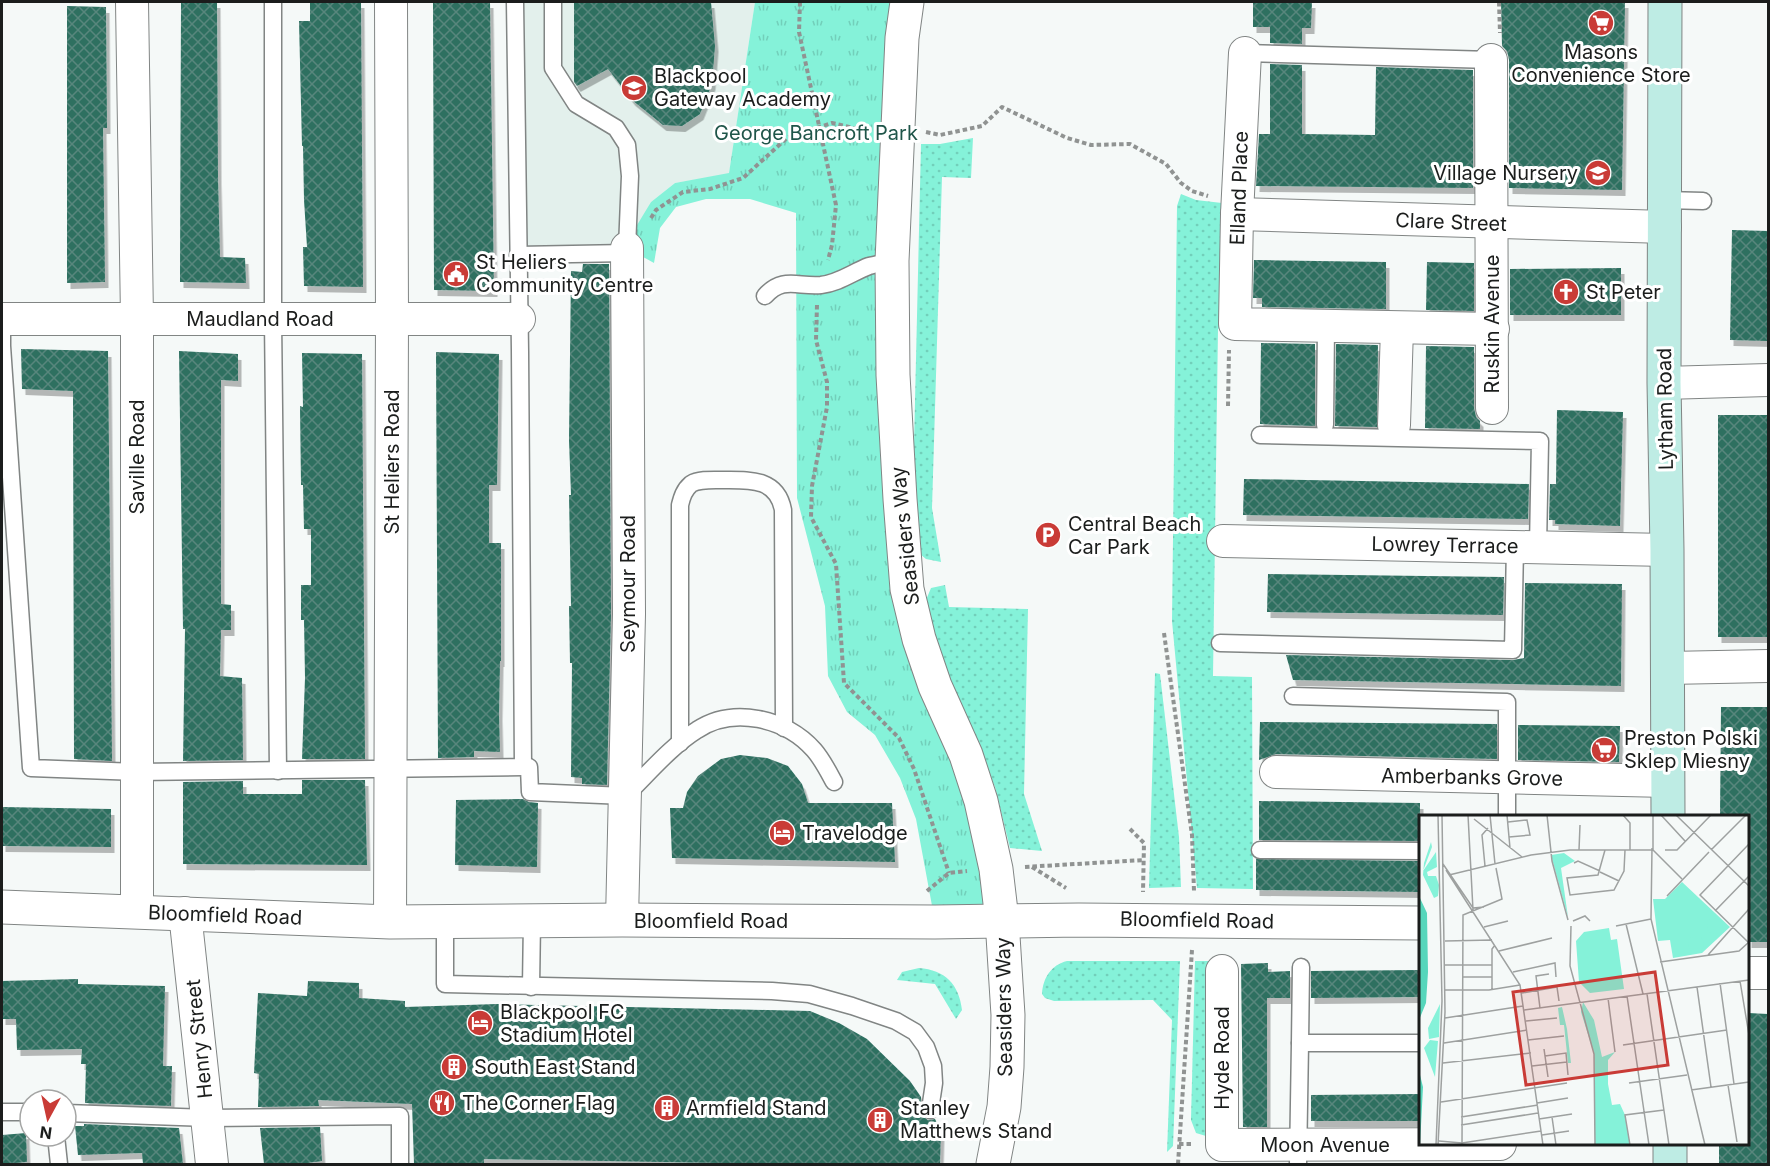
<svg xmlns="http://www.w3.org/2000/svg" width="1770" height="1166" font-family="Inter,sans-serif">
<style>
.built{fill:#e3f0ec}
.grass{fill:url(#grass-dots)}
.park{fill:url(#park-tufts)}
.building{fill:url(#building-cross-hatch);filter:url(#shadow)}
.lines{fill:none;stroke-linecap:round;stroke-linejoin:round}
.service-casing{stroke:#818584;stroke-width:19}
.minor-casing{stroke:#818584;stroke-width:34}
.tertiary-casing{stroke:#818584;stroke-width:35}
.secondary-casing{stroke:#818584;stroke-width:35}
.path{stroke:#909392;stroke-width:4;stroke-dasharray:4.5 3;stroke-linecap:butt}
.service{stroke:#fff;stroke-width:16}
.minor{stroke:#fff;stroke-width:32}
.tertiary{stroke:#fff;stroke-width:33}
.secondary{stroke:#beece4;stroke-width:33}
.labels{text-anchor:middle;stroke-width:6;stroke-linejoin:round;paint-order:stroke}
.poi-label{font-size:20px;fill:#1b1d1c;stroke:#fff;text-anchor:start}
.park-label{font-size:20px;fill:#1f5549;stroke:#fff}
.street-label{font-size:20px;fill:#1b1d1c;stroke:#fff}
.inset-road{fill:none;stroke:#9ea1a0;stroke-width:1.5}
.view{fill:#c93b36;fill-opacity:0.15;stroke:#c93b36;stroke-width:3}
.inset-edge{fill:none;stroke:#1b1d1c;stroke-width:3}
</style>
<defs>
<pattern id="grass-dots" width="8" height="8" patternUnits="userSpaceOnUse" patternTransform="scale(1.5)"><rect width="8" height="8" fill="#85f2d9"/><path d="M2 2h.1M6 6h.1" fill="none" stroke="#72cfba" stroke-width="1.8" stroke-linecap="round"/></pattern>
<pattern id="park-tufts" width="24" height="20" patternUnits="userSpaceOnUse" patternTransform="scale(1.5)"><rect width="24" height="20" fill="#85f2d9"/><path d="M3 7l-1-3M5 7V3M7 7l1-3M15 17l-1-3M17 17v-4M19 17l1-3" fill="none" stroke="#72cfba"/></pattern>
<pattern id="building-cross-hatch" width="8" height="8" patternUnits="userSpaceOnUse" patternTransform="scale(1.5)"><rect width="8" height="8" fill="#2d7061"/><path d="M0 0l8 8M0 8l8-8" fill="none" stroke="#58867c"/></pattern>
<filter id="shadow"><feDropShadow dx="3.5" dy="6" stdDeviation="0" flood-color="#0004"/></filter>
</defs>
<rect width="100%" height="100%" fill="#f5f9f8"/>
<polygon class="built" points="524,2 755,2 729,174 675,183 651,202 627,248 527,248"/>
<g class="grass">
<polygon points="973,138 971,178 942,177 932,508 941,562 926,559 920,554 913,488 921,144 940,144"/>
<polygon points="1181,194 1196,200 1222,203 1228,216 1225,323 1218,329 1213,676 1252,677 1253,889 1197,888 1172,621 1177,206"/>
<polygon points="945,585 949,607 1028,609 1024,794 1042,851 1010,848 995,787 951,684 938,646 926,600 931,588"/>
<polygon points="1155,673 1160,674 1179,837 1181,887 1149,888"/>
<path d="M1067,961H1180L1173,1146L1167,1152L1172,1020L1153,1000L1054,1001L1045,998L1042,994C1043,978 1051,965 1067,961Z"/>
<polygon points="1195,961 1212,961 1206,1136 1196,1133 1191,1120"/>
<path d="M919,968C945,970 959,984 962,1010L956,1019L935,984L897,980L902,972Z"/>
</g>
<polygon class="park" points="755,2 907,2 900,498 1002,920 935,922 916,819 900,778 875,735 847,712 828,676 825,606 797,498 796,213 750,199 706,199 676,207 660,228 654,263 627,248 628,240 651,202 675,183 729,173"/>
<g class="building">
<polygon points="181,2 217,2 218,178 220,257 245,258 246,283 180,282"/>
<polygon points="310,2 361,2 363,287 304,286 303,247 307,247 304,200 303,146 302,146 299,21 310,21"/>
<polygon points="433,2 490,2 494,291 434,290"/>
<polygon points="574,2 711,2 715,46 712,84 700,114 682,126 663,125 632,100 608,69 577,86 574,82"/>
<polygon points="1253,2 1312,2 1311,28 1302,28 1302,44 1270,43 1270,27 1253,27"/>
<polygon points="1501,2 1625,2 1622,190 1509,188 1509,60 1507,51 1502,46"/>
<polygon points="67,6 106,7 107,128 103,128 105,282 67,283"/>
<polygon points="1270,64 1302,65 1302,134 1375,135 1376,67 1473,70 1473,188 1256,186 1259,134 1270,134"/>
<polygon points="1732,230 1768,231 1768,341 1730,340"/>
<polygon points="1254,260 1386,262 1386,309 1262,307 1262,298 1253,298"/>
<polygon points="1427,262 1474,263 1474,311 1426,310"/>
<polygon points="583,264 609,264 611,614 607,785 582,784 582,778 571,777 572,663 570,663 569,606 571,606 569,495 571,495 569,440 571,271 582,272"/>
<polygon points="1621,268 1621,315 1510,315 1510,269"/>
<polygon points="1261,343 1315,344 1315,426 1260,424"/>
<polygon points="1336,344 1378,345 1377,427 1335,426"/>
<polygon points="1426,346 1474,347 1474,408 1476,417 1480,421 1480,429 1425,428"/>
<polygon points="21,349 108,351 112,761 74,759 73,391 22,389"/>
<polygon points="179,351 238,354 238,381 221,380 221,604 231,605 231,630 221,630 220,676 242,678 243,760 183,761 185,629 183,629"/>
<polygon points="436,352 499,354 497,485 489,485 489,543 501,543 501,661 500,661 499,715 500,752 474,751 474,757 438,758"/>
<polygon points="302,353 362,354 365,759 302,759 305,678 304,620 301,620 301,585 311,585 311,529 304,529 303,485 301,485 300,406 303,407"/>
<polygon points="1557,410 1623,412 1620,526 1555,524 1555,520 1549,520 1550,484 1556,484"/>
<rect x="1718" y="415" width="50" height="222"/>
<polygon points="1244,479 1529,484 1528,519 1243,515"/>
<polygon points="1268,574 1504,577 1503,615 1267,612"/>
<polygon points="1525,583 1622,584 1621,686 1293,680 1286,655 1513,660 1524,658"/>
<polygon points="1721,707 1768,707 1768,942 1748,942 1748,816 1720,816"/>
<polygon points="1260,722 1497,724 1497,759 1276,754 1259,760"/>
<polygon points="1518,725 1620,726 1619,762 1518,760"/>
<polygon points="740,755 767,758 788,766 802,784 808,803 892,803 895,862 672,858 670,808 683,808 687,792 698,776 721,759"/>
<polygon points="302,780 365,780 367,865 183,864 183,782 243,781 243,794 302,794"/>
<polygon points="523,799 529,802 538,803 537,867 455,865 456,800"/>
<polygon points="1259,801 1420,803 1420,841 1259,840"/>
<polygon points="2,807 111,809 111,847 2,846"/>
<polygon points="1256,859 1420,861 1420,892 1256,890"/>
<polygon points="1268,963 1268,972 1290,971 1290,998 1267,998 1267,1127 1243,1127 1241,964"/>
<polygon points="1420,970 1420,997 1311,998 1311,971"/>
<polygon points="78,979 78,984 165,986 163,1066 172,1066 171,1106 85,1103 86,1064 81,1064 82,1049 17,1050 16,1019 2,1019 2,981"/>
<polygon points="308,981 359,983 359,998 405,1001 405,1007 497,1004 810,1011 839,1023 867,1039 910,1081 921,1097 921,1114 928,1120 935,1119 941,1131 940,1164 782,1164 484,1159 484,1164 414,1164 412,1104 318,1100 319,1106 258,1107 259,1074 254,1073 258,993 307,996"/>
<polygon points="1748,1013 1768,1014 1768,1164 1719,1164 1719,1143 1748,1143"/>
<polygon points="1420,1094 1420,1121 1311,1121 1311,1095"/>
<polygon points="84,1124 179,1128 183,1164 143,1164 142,1153 78,1155 75,1126 84,1126"/>
<polygon points="320,1127 322,1161 300,1164 264,1164 260,1128"/>
<polygon points="26,1133 27,1162 2,1164 2,1135"/>
</g>
<g class="lines">
<g class="service-casing">
<g id="service">
<polyline points="273,2 273,319 278,771"/>
<polyline points="553,2 553,68 576,104 616,128 627,145 630,176 627,248"/>
<polyline points="1245,53 1491,60"/>
<polyline points="1665,200 1703,201"/>
<polyline points="518,255 627,253"/>
<path d="M765,296C783,276 797,287 821,285C839,283 853,272 869,266C877,264 884,263 892,261"/>
<polyline points="2,318 2,346 31,768 137,772 523,767 520,351 515,2"/>
<polyline points="1325,425 1326,326"/>
<polyline points="1260,435 1540,441 1538,547"/>
<polyline points="1220,643 1513,650 1515,546"/>
<polyline points="1293,696 1507,702 1507,816"/>
<path d="M680,743V505C682,497 684,490 691,484C699,479 713,480 723,480C750,480 777,478 783,510L784,728"/>
<path d="M523,767H529L530,792L625,796C648,774 670,747 697,730C733,706 786,718 814,750C822,759 828,771 834,782"/>
<polyline points="1260,850 1420,851"/>
<polyline points="445,922 445,984 772,991 809,994 852,1006 896,1021 915,1032 926,1047 933,1066 934,1083 930,1110"/>
<polyline points="531,987 532,921"/>
<polyline points="1300,1043 1301,967"/>
<polyline points="2,1112 30,1112"/>
<polyline points="66,1113 208,1118 400,1116 400,1164"/>
<polyline points="56,1136 59,1164"/>
<polyline points="1298,1164 1300,1043 1420,1043"/>
</g>
</g>
<g class="minor-casing">
<g id="minor">
<polyline points="132,2 137,318 137,912"/>
<polyline points="1245,53 1237,214 1235,324 1493,329"/>
<polyline points="1491,60 1492,408"/>
<polyline points="1237,214 1665,227"/>
<polyline points="2,319 519,319"/>
<polyline points="1664,383 1768,380"/>
<polyline points="1394,425 1397,328"/>
<polyline points="1223,541 1667,550"/>
<polyline points="1668,668 1768,666"/>
<polyline points="1276,772 1667,781"/>
<polyline points="185,913 212,1164"/>
<polyline points="622,920 629,614 627,248"/>
<polyline points="390,922 392,319 391,2"/>
<polyline points="1222,971 1222,1145 1500,1144"/>
<polyline points="1748,973 1768,973"/>
</g>
</g>
<g class="tertiary-casing">
<g id="tertiary">
<polyline points="907,2 902,38 892,261 893,375 900,499 907,589 919,639 935,686 966,755 981,801 996,869 1002,920 1008,1015 1007,1067 1004,1107 993,1164"/>
<polyline points="2,907 390,922 622,920 935,922 1079,920 1420,923"/>
</g>
</g>
<g class="secondary-casing">
<g id="secondary">
<polyline points="1665,2 1664,383 1667,550 1668,816"/>
<polyline points="1670,1144 1670,1164"/>
</g>
</g>
<g class="path">
<polyline points="800,2 799,32 836,205 832,245 828,260"/>
<polyline points="1499,2 1500,33"/>
<polyline points="926,132 940,135 982,126 1002,107 1067,138 1091,145 1130,144 1166,164 1181,183 1192,191 1208,196"/>
<polyline points="651,218 656,210 683,192 710,189 743,178 788,137 832,123 858,129 868,128"/>
<polyline points="817,305 816,340 827,382 827,407 812,486 811,517 836,564 844,683 899,738 914,769 949,873"/>
<polyline points="1228,406 1229,350"/>
<polyline points="1164,633 1192,835 1194,891"/>
<polyline points="1130,829 1144,843 1143,892"/>
<polyline points="1025,867 1144,860"/>
<polyline points="1032,867 1066,888"/>
<polyline points="927,891 949,873 967,871"/>
<polyline points="1179,1144 1193,1144"/>
<polyline points="1178,1164 1192,950"/>
</g>
<use href="#service" class="service"/>
<use href="#minor" class="minor"/>
<use href="#tertiary" class="tertiary"/>
<use href="#secondary" class="secondary"/>
</g>
<defs>
<g id="supermarket-disc" transform="scale(1.35)"><circle r="9.5" fill="#c93b36" stroke="#fff"/><path d="M-6-5.5h2.5l.6 2H6L4.5 2H-2.5L-4.4-4H-6ZM-1.5 3.2a1.3 1.3 0 1 0 .1 0ZM3 3.2a1.3 1.3 0 1 0 .1 0Z" fill="#fff"/></g>
<g id="school-disc" transform="scale(1.35)"><circle r="9.5" fill="#c93b36" stroke="#fff"/><path d="M0-5L7-2L0 1L-7-2ZM-4 1L0 2.5L4 1V4Q0 6-4 4Z" fill="#fff"/></g>
<g id="civic-disc" transform="scale(1.35)"><circle r="9.5" fill="#c93b36" stroke="#fff"/><path d="M-.6-6.5H3V-4.5H.6V-3L4-1V1h2V6H-6V1h2V-1L-.6-3ZM-1.2 2.5V6h2.4V2.5Z" fill="#fff"/></g>
<g id="church-disc" transform="scale(1.35)"><circle r="9.5" fill="#c93b36" stroke="#fff"/><path d="M-1.2-6h2.4v3.5h3.3v2.4h-3.3V6h-2.4V-.1h-3.3v-2.4h3.3Z" fill="#fff"/></g>
<g id="parking-disc" transform="scale(1.35)"><circle r="9.5" fill="#c93b36" stroke="#fff"/><path d="M-3.5-5.5H1a3.5 3.5 0 0 1 0 7H-1V5.5H-3.5ZM-1-3.4V-.6H.8a1.4 1.4 0 0 0 0-2.8Z" fill="#fff"/></g>
<g id="hotel-disc" transform="scale(1.35)"><circle r="9.5" fill="#c93b36" stroke="#fff"/><path d="M-6-4.5h1.5V1H6V5H4.5V3h-9V5H-6ZM-4 0a1.8 1.8 0 1 1 3.6 0ZM.5 0V-2.5h3Q6-2.5 6 0Z" fill="#fff"/></g>
<g id="building-disc" transform="scale(1.35)"><circle r="9.5" fill="#c93b36" stroke="#fff"/><path d="M-4-6H4V6H1V3H-1V6H-4ZM-2.5-4.3h1.7v1.8h-1.7ZM.8-4.3h1.7v1.8H.8ZM-2.5-1h1.7V.8h-1.7ZM.8-1h1.7V.8H.8Z" fill="#fff"/></g>
<g id="restaurant-disc" transform="scale(1.35)"><circle r="9.5" fill="#c93b36" stroke="#fff"/><path d="M-5-6h1v4h1v-4h1v4h1v-4h1v5L-1.5 .5V6h-2V.5L-5-1ZM5-6V6H3V1.5H1.5Q1.5-4 5-6Z" fill="#fff"/></g>
</defs>
<g fill-rule="evenodd">
<use href="#supermarket-disc" x="1601" y="23"/>
<use href="#school-disc" x="634" y="88"/>
<use href="#school-disc" x="1598" y="173"/>
<use href="#civic-disc" x="456" y="274"/>
<use href="#church-disc" x="1566" y="292"/>
<use href="#parking-disc" x="1048" y="535"/>
<use href="#supermarket-disc" x="1604" y="750"/>
<use href="#hotel-disc" x="782" y="833"/>
<use href="#hotel-disc" x="480" y="1023"/>
<use href="#building-disc" x="454" y="1067"/>
<use href="#restaurant-disc" x="442" y="1103"/>
<use href="#building-disc" x="667" y="1108"/>
<use href="#building-disc" x="880" y="1120"/>
</g>
<g class="labels">
<g class="poi-label">
<text x="1601" y="59" text-anchor="middle">Masons<tspan x="1601" dy="23">Convenience Store</tspan></text>
<text x="654" y="83">Blackpool<tspan x="654" dy="23">Gateway Academy</tspan></text>
<text x="1578" y="180" text-anchor="end">Village Nursery</text>
<text x="476" y="269">St Heliers<tspan x="476" dy="23">Community Centre</tspan></text>
<text x="1586" y="299">St Peter</text>
<text x="1068" y="531">Central Beach<tspan x="1068" dy="23">Car Park</tspan></text>
<text x="1624" y="745">Preston Polski<tspan x="1624" dy="23">Sklep Miesny</tspan></text>
<text x="802" y="840">Travelodge</text>
<text x="500" y="1019">Blackpool FC<tspan x="500" dy="23">Stadium Hotel</tspan></text>
<text x="474" y="1074">South East Stand</text>
<text x="462" y="1110">The Corner Flag</text>
<text x="686" y="1115">Armfield Stand</text>
<text x="900" y="1115">Stanley<tspan x="900" dy="23">Matthews Stand</tspan></text>
</g>
<g class="park-label">
<text x="816" y="140">George Bancroft Park</text>
</g>
<g class="street-label">
<text transform="translate(1239 188) rotate(-88)" y="7">Elland Place</text>
<text transform="translate(1451 222) rotate(2)" y="7">Clare Street</text>
<text x="260" y="326">Maudland Road</text>
<text transform="translate(1492 324) rotate(-90)" y="7">Ruskin Avenue</text>
<text transform="translate(1665 409) rotate(-91)" y="7">Lytham Road</text>
<text transform="translate(137 457) rotate(-90)" y="7">Saville Road</text>
<text transform="translate(392 462) rotate(-90)" y="7">St Heliers Road</text>
<text transform="translate(905 536) rotate(-96)" y="7">Seasiders Way</text>
<text transform="translate(1445 545) rotate(1)" y="7">Lowrey Terrace</text>
<text transform="translate(628 584) rotate(-90)" y="7">Seymour Road</text>
<text transform="translate(1472 777) rotate(1)" y="7">Amberbanks Grove</text>
<text transform="translate(225 915) rotate(2)" y="7">Bloomfield Road</text>
<text transform="translate(1197 920) rotate(1)" y="7">Bloomfield Road</text>
<text x="711" y="928">Bloomfield Road</text>
<text transform="translate(1004 1007) rotate(-91)" y="7">Seasiders Way</text>
<text transform="translate(199 1039) rotate(-96)" y="7">Henry Street</text>
<text transform="translate(1222 1058) rotate(-90)" y="7">Hyde Road</text>
<text x="1325" y="1152">Moon Avenue</text>
</g>
</g>
<g transform="translate(1419 815)">
<rect width="330" height="330" fill="#f5f9f8"/>
<path d="M12,27L13,32L4,56L17,37L18,52L8,57L9,61H17L20,70L19,81L15,83L4,60L5,48ZM145,38L156,46L142,53L149,102L132,40ZM21,189L20,222L10,224L9,213ZM143,192L148,214L152,248H149L145,210H141L139,193ZM11,225L19,226L16,262L5,233Z" fill="#85f2d9"/>
<path d="M263,67L311,112L283,138L254,143L251,125L239,126L234,84H246ZM164,187L175,205L183,242L196,237L189,245V269L193,290L201,289L206,300L211,330H176L175,239L162,197Z" fill="#85f2d9"/>
<path d="M263,70L284,89L273,101L252,81ZM288 111a8 8 0 1 1 16 0a8 8 0 1 1-16 0ZM190,113L192,125L198,124L205,174L171,178L160,167L157,126L165,117ZM269 129a8 8 0 1 1 16 0a8 8 0 1 1-16 0Z" fill="#85f2d9"/>
<path d="M0,81L8,98L9,157L7,188L0,205ZM0,256L4,272L1,330H0Z" fill="#56d6bb"/>
<path class="inset-road" d="M49,0L54,95M71,0L76,49M88,0L91,33M128,0L133,46L149,105M204,0L211,8V35M242,0L266,26M257,0L330,71M55,4L103,42M89,7L108,5L111,20L90,22M330,29L281,80L330,128M233,33L232,104L286,330M160,35L161,10M186,35L179,60L148,63L151,80L195,75L205,56L206,35M246,35H258L292,0M292,35L327,0M234,36V0M155,48L159,46L181,56M24,49L54,93L65,92M66,51L63,20L69,13M27,55L101,170L124,330M181,57L200,66M30,60L112,40L151,35H234L263,64M248,81L290,37M296,96L330,61M154,106L166,101L171,106M207,109L224,179M152,111L151,151L175,239L176,330M197,111L232,104M65,112L89,106M26,126L73,125M80,136L133,123M289,140L330,94M241,147L320,136L330,127M26,150H73M94,157L136,148L137,162M44,162H73M321,166L330,220M301,168L315,269M278,172L292,272M26,175H70L101,170M73,175V134L76,130M103,178L138,172L140,186M228,179L250,330M208,181L230,330M189,183L196,237M121,193L117,161L130,159M105,195L330,165M26,203L104,191M107,206L138,203M109,225L145,221M25,228L108,215M204,230L308,215M125,234L129,262M126,241L147,238L149,260M24,248L112,238M113,251L148,247M210,268L268,260M309,270L318,327M272,275L330,267M22,287L148,268M118,288L149,283M42,302L119,290M133,302L137,330M120,304L153,299M42,310L119,298M123,320L150,316M20,326L43,328L122,316M17,330L23,186L19,0M19,330L26,197L23,0M43,330L44,100L83,84L77,53M211,330L206,300L245,295"/>
<path class="view" d="M236,157L249,250L107,270L94,177Z"/>
<rect width="330" height="330" class="inset-edge"/>
</g>
<rect width="1770" height="1166" fill="none" stroke="#1b1d1c" stroke-width="6"/>
<g transform="translate(48 1118) rotate(188)"><circle r="28" fill="#ffffff" stroke="#a4a5a4" stroke-width="1.5"/>
<path d="M0-4.5L10 22L0 15L-10 22Z" fill="#c93b36"/>
<text y="-9" font-size="16" font-weight="bold" text-anchor="middle" fill="#1b1d1c">N</text>
</g>
</svg>
